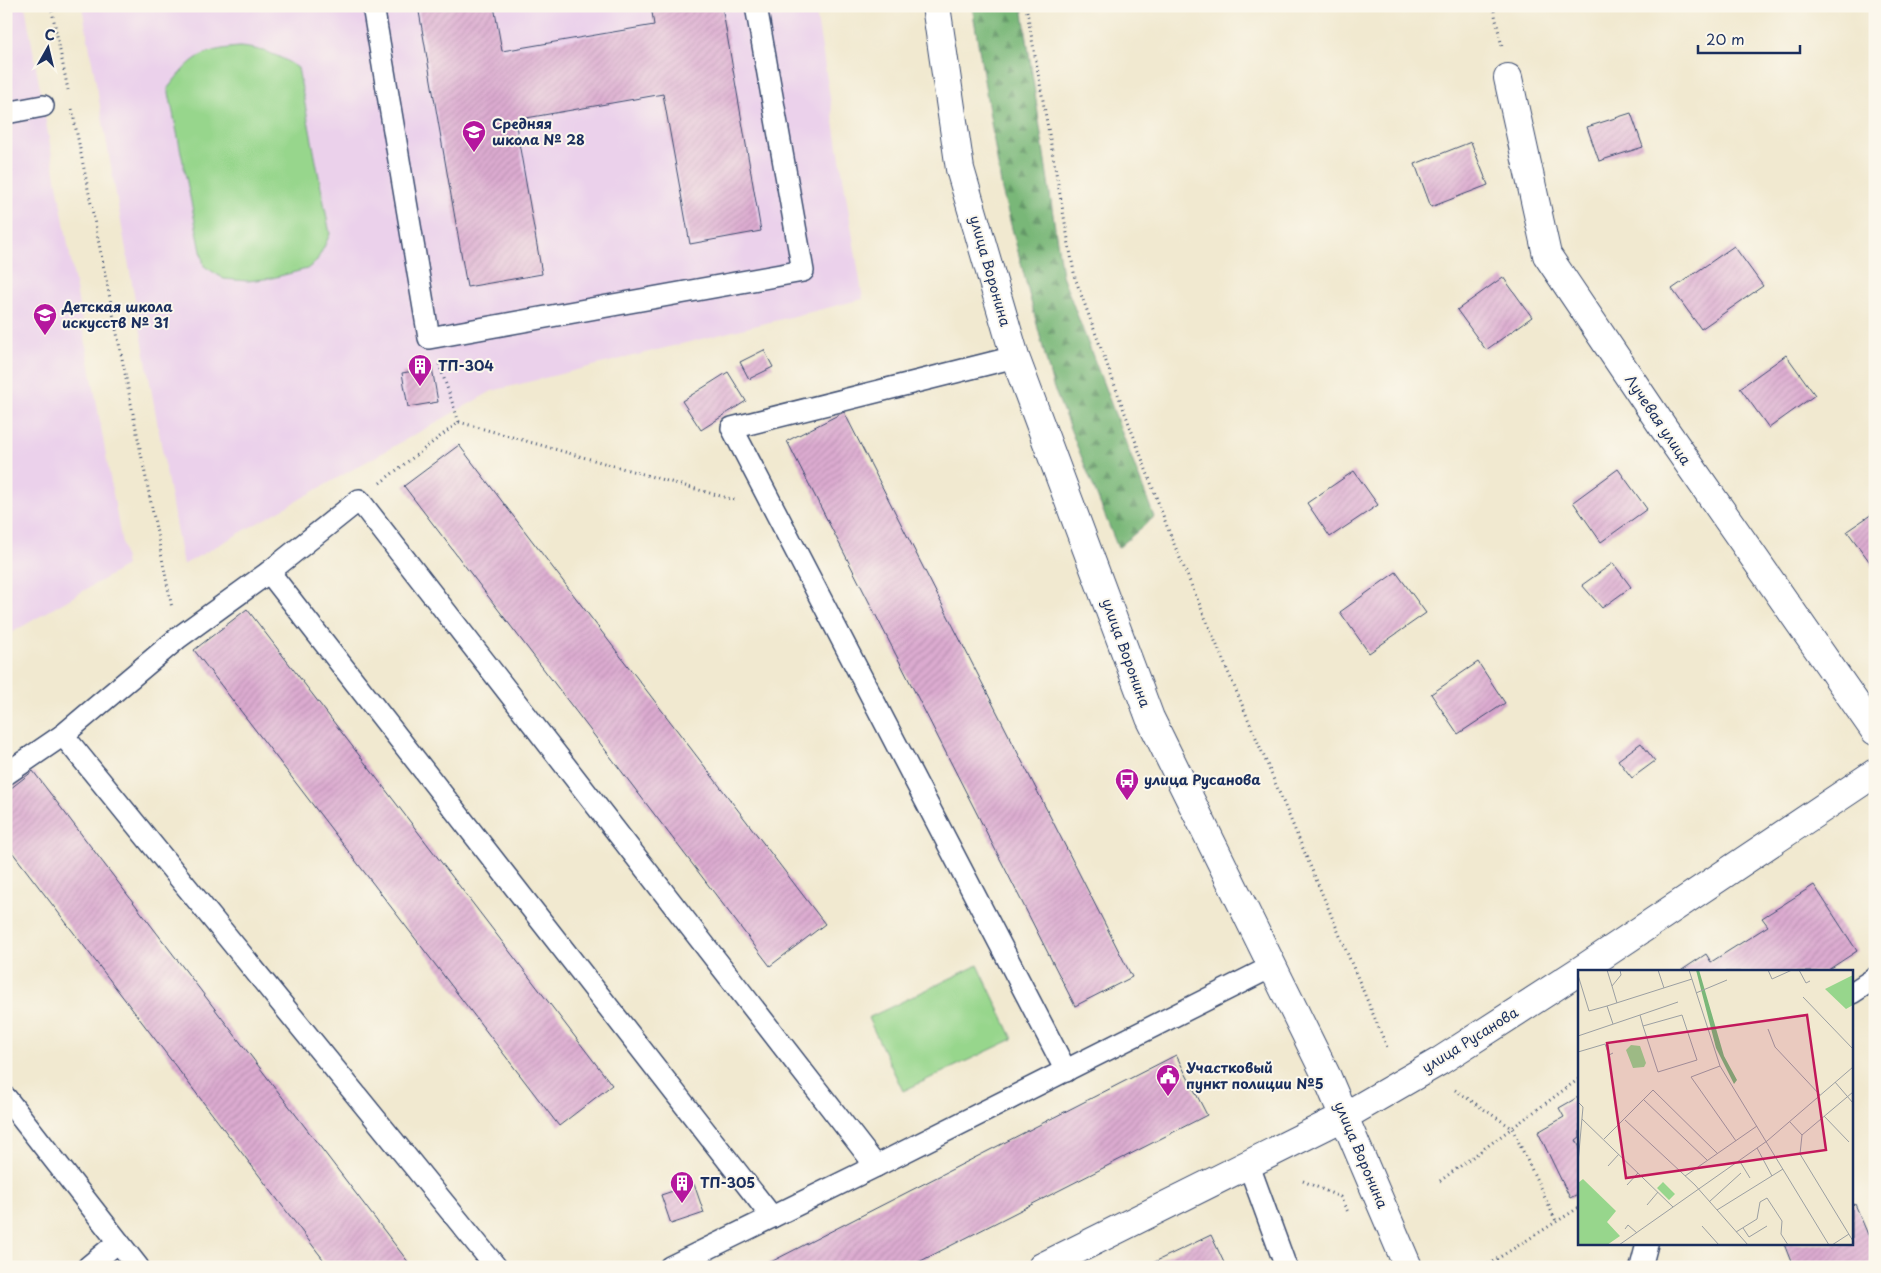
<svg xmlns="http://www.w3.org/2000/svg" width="1881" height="1273" font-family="'Playpen Sans',sans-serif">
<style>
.built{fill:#ebd1eb}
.green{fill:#97d68c;stroke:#598275}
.forest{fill:url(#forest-firs);stroke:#4a736b}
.building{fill:url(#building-hatch)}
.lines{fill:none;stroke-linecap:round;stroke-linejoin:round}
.service-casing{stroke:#3b4b6f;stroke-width:24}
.minor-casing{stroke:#3b4b6f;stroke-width:30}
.tertiary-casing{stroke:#3b4b6f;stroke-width:30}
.path{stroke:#3b4b6f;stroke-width:3;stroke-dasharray:1 4;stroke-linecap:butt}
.service{stroke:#fff;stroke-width:21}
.minor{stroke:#fff;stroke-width:28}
.tertiary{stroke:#fff;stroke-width:28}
.labels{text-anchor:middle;stroke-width:4;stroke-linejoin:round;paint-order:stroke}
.poi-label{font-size:14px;font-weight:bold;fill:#1b2f5e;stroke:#fbf7ec;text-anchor:start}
.street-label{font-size:14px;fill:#1b2f5e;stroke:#fbf7ec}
.inset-road{fill:none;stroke:#9b9fa2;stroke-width:1}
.view{fill:#c2185b;fill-opacity:0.15;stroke:#c2185b;stroke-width:2.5}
.inset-edge{fill:none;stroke:#1b2f5e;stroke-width:2.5}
</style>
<defs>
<pattern id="forest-firs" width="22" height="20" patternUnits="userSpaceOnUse" patternTransform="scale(1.25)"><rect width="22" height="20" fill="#79b778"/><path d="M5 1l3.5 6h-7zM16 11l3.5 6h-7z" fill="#629566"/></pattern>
<pattern id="building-hatch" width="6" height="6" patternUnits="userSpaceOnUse" patternTransform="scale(1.25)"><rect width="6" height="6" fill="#dcabd0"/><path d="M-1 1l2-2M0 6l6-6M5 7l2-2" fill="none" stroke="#bc93b5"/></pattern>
</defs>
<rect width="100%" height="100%" fill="#fbf7ec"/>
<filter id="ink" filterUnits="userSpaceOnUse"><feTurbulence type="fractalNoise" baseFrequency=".02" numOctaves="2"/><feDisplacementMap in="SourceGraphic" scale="10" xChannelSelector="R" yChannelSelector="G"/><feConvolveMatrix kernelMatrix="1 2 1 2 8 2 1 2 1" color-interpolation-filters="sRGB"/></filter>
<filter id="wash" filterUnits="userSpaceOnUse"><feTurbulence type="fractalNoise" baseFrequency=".0096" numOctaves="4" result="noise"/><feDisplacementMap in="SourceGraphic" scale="20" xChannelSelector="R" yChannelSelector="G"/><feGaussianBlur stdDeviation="1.12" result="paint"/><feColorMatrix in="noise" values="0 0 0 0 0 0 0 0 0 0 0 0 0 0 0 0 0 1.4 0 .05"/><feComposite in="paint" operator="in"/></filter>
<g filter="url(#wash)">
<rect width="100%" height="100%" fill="#f1e9d0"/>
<g class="built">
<polygon points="6,6 25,6 126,566 6,636"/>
<polygon points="82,6 815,6 863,299 492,391 183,565"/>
</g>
<g class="green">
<path d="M240,47C263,49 279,55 298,68L330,234L324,247L316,262L307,269L272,278L248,281L224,279L204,266L168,88C192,57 201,50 240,47Z"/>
<polygon points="978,965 1013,1039 903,1091 868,1018"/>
</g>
<polygon class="forest" points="972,6 1022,6 1062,275 1154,517 1118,548 1053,386 1002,190"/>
<g id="blocks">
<g class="building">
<polygon points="418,6 494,6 502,51 654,25 651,6 722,6 761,231 690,244 663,94 515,120 542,274 467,287"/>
<polygon points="1631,113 1643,147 1599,161 1587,127"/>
<polygon points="1471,142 1488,185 1431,207 1415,164"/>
<polygon points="1734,246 1763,286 1701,329 1672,289"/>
<polygon points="1503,277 1532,317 1486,350 1457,310"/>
<polygon points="764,350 773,367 749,379 740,362"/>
<polygon points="1786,355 1815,395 1769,428 1740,388"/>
<polygon points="432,368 438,402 408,407 402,373"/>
<polygon points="728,372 746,401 701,430 682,401"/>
<polygon points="844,412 1132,977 1075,1006 787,441"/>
<polygon points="459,445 825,924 770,966 404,486"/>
<polygon points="1618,469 1647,509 1601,542 1573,502"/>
<polygon points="1354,471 1378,505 1330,537 1307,503"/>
<polygon points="1875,512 1875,569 1847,531"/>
<polygon points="1613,563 1631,587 1602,608 1582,585"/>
<polygon points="1396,572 1426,613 1369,653 1340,612"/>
<polygon points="247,609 612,1085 559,1126 194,650"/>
<polygon points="1478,662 1505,703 1458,734 1431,694"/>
<polygon points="1641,743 1655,761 1632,778 1618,760"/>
<polygon points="33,771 247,1051 412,1267 329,1267 6,844 6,792"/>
<polygon points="1814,885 1857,951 1825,972 1679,972 1706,954 1711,962 1768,926 1762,918"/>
<polygon points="1176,1055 1207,1115 909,1267 761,1267"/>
<polygon points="1580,1096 1580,1137 1576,1140 1580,1148 1580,1193 1570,1198 1538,1132 1564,1117 1559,1108"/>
<polygon points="694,1184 704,1213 671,1224 661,1195"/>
<polygon points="1855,1204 1875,1251 1875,1261 1869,1264 1871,1267 1793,1267 1784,1244 1852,1244 1852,1205"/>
<polygon points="1211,1235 1226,1267 1144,1267"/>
</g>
</g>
</g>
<g filter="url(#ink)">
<use href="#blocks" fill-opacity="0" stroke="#3b4b6f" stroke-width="1"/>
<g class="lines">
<g class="service-casing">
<g id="service">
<polyline points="373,6 429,338 803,271 756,6"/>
<polyline points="6,113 43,106"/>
<polyline points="1015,357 732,428 1066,1071"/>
<polyline points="269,572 772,1217"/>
<polyline points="63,735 496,1267"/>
<polyline points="6,774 63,735 178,638 269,572 359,500 876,1166"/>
<polyline points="1852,993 1875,978"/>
<polyline points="6,1098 138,1267"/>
<polyline points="1248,1163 1286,1267"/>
<polyline points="88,1267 118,1242"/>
<polyline points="670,1267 876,1166 1273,966"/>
<polyline points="1641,1267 1647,1244"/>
</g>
</g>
<g class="minor-casing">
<polyline id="minor" points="1508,78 1547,255 1663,427 1875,731"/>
</g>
<g class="tertiary-casing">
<g id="tertiary">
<polyline points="936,6 960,169 1015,357 1150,718 1327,1077 1408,1267"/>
<polyline points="1042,1267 1345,1116 1440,1061 1587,966 1875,773"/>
</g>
</g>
<g class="path">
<polyline points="51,6 68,90"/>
<polyline points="1026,6 1075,278 1171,537 1387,1047"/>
<polyline points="1493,6 1502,47"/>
<polyline points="72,109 172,608"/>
<polyline points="6,259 15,258"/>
<polyline points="459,422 738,501"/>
<polyline points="380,483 459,422 439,364"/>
<polyline points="1455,1090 1512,1128 1580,1078"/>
<polyline points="1303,1181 1340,1197 1349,1214"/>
<polyline points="1440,1181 1512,1128 1556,1221"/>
<polyline points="1484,1267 1580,1207"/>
</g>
<use href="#service" class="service"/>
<use href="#minor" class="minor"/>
<use href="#tertiary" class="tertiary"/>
</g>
</g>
<defs>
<g id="school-pin" transform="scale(1.25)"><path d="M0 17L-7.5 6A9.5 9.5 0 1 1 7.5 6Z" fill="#b5179e" stroke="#fbf7ec"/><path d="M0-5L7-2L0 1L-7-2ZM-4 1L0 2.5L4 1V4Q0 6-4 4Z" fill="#fff"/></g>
<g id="building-pin" transform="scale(1.25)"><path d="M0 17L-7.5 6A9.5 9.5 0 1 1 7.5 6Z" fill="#b5179e" stroke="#fbf7ec"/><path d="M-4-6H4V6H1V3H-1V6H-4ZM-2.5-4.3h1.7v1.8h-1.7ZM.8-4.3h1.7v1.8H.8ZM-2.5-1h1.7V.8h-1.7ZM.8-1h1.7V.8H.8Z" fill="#fff"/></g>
<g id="bus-pin" transform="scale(1.25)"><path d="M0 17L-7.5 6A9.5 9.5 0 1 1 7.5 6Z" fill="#b5179e" stroke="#fbf7ec"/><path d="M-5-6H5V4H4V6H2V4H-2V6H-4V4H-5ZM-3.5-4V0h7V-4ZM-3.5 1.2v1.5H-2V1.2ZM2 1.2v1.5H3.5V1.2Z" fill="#fff"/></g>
<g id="civic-pin" transform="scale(1.25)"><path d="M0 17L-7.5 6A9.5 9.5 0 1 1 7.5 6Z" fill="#b5179e" stroke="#fbf7ec"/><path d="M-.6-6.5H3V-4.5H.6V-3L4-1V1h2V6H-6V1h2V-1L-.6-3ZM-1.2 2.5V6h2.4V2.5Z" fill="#fff"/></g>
</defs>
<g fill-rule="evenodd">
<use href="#school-pin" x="474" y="132"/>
<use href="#school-pin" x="45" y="315"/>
<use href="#building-pin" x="420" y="366"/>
<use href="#bus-pin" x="1127" y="780"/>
<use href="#civic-pin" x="1168" y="1076"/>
<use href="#building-pin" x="682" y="1183"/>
</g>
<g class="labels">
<g class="poi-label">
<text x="492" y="129">Средняя<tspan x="492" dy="16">школа № 28</tspan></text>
<text x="62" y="312">Детская школа<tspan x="62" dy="16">искусств № 31</tspan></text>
<text x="438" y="371">ТП-304</text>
<text x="1144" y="785">улица Русанова</text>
<text x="1186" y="1073">Участковый<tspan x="1186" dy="16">пункт полиции №5</tspan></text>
<text x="700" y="1188">ТП-305</text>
</g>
<g class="street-label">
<text transform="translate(990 271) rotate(74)" y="5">улица Воронина</text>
<text transform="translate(1658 420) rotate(56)" y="5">Лучевая улица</text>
<text transform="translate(1126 653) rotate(70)" y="5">улица Воронина</text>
<text transform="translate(1470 1040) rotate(-32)" y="5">улица Русанова</text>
<text transform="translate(1361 1155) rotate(67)" y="5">улица Воронина</text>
</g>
</g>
<g transform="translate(1578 970)">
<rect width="275" height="275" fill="#f1e9d0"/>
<path d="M275,5V35L268,39L247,19ZM53,75L62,76L68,93L66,97L55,98L48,80ZM5,209L38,241L29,252L42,266L29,275H0V213ZM85,212L97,224L91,230L79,218Z" fill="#97d68c"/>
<path d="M118,0H121L146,86L159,110L156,114L138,78Z" fill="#79b778"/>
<path class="inset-road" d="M29,0L34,16M80,0L86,18M111,0L142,96L251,275M190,0L194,9L214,0M221,0L228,13L232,11M0,5L11,41L29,36M118,23L149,10M225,27L275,79M39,33L34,16L43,5L42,0M62,45L100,32M35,54L29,36L114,9M190,59L197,77L242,125M0,66L62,45L65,56L104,45L119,90L80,102L65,56M0,82L27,74L31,85L35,83M142,96L113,107L158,171M257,112L275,133M66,130L129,190M0,132L5,137L0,193M246,146L271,172M4,149L95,237M47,150L117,215L170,275M212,152L224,165L222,184L275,271M224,165L275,122M26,169L75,120L140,184M179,178L194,206M161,190L172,208M30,196L41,184M107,206L179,156M49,215L60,203M131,232L163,203M69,235L80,222M139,240L205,199M124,256L141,275M165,258L171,267L189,256M47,259L50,255L59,263M158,262L179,249L182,232L189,228L204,251L203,264L210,275M41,275L189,171L275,97M254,275L271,264"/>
<path class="view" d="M229,45L248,180L48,208L29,73Z"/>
<rect width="275" height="275" class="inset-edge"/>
</g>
<rect width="1881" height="1273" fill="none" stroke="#fbf7ec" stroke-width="25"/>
<g transform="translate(48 48) rotate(8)" stroke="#fbf7ec" stroke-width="4" paint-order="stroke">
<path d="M0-4L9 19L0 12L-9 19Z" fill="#1b2f5e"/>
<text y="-8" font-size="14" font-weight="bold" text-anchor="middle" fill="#1b2f5e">С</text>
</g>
<path d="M1698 45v8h102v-8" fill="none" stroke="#1b2f5e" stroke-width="2.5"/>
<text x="1706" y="45" font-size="15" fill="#1b2f5e" stroke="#fbf7ec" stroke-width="4" paint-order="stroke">20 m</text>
</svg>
